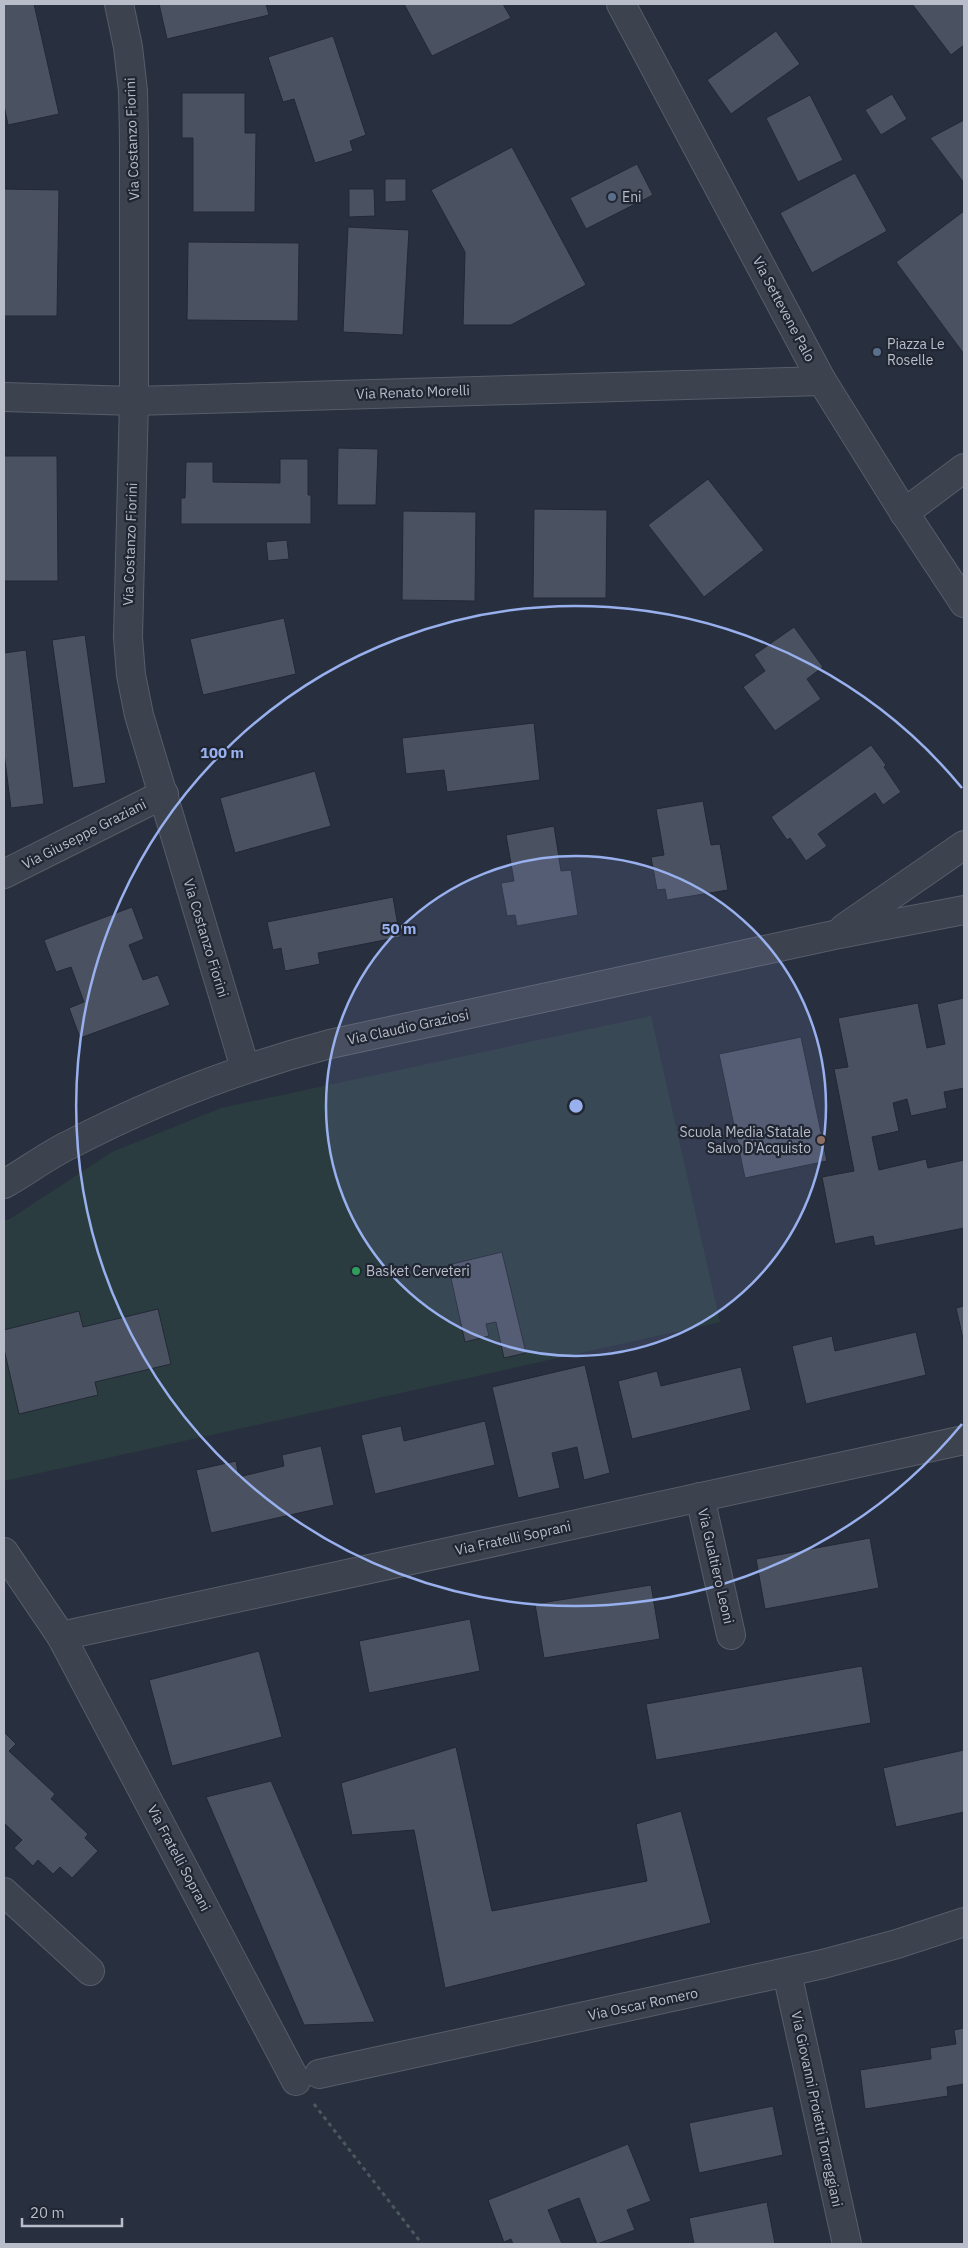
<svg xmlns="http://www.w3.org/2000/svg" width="968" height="2248" font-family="'IBM Plex Sans',sans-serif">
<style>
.green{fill:#2b3c40}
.building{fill:#4a5262;stroke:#232835}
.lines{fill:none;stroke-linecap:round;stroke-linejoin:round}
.minor-casing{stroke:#575d69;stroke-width:30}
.tertiary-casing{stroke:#575d69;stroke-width:30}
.path{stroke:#4a595e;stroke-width:3;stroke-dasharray:4 4;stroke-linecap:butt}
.minor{stroke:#3c424e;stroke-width:28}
.tertiary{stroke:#3c424e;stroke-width:28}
.ring{fill:none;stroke:#99b0ee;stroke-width:2.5}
.service-dot{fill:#5c6f8a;stroke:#212633;stroke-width:2}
.education-dot{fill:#8d6e63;stroke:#212633;stroke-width:2}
.leisure-dot{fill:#2e9e5b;stroke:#212633;stroke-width:2}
.labels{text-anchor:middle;stroke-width:4.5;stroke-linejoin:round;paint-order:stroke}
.street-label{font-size:14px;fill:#b9bdc9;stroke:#212633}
.poi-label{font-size:14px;fill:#b9bdc9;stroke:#212633;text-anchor:start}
.centre{fill:#99b0ee;stroke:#212633;stroke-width:2.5}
.ring-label{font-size:15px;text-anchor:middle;font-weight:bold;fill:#99b0ee;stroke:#212633;stroke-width:4.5;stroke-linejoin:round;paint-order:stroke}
</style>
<rect width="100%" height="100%" fill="#282f3e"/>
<polygon class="green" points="651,1016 720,1322 4,1481 4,1220 10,1219 112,1152 221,1108"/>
<g class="building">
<polygon points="8,4 34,4 59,114 8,125 4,105 4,5"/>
<polygon points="159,4 266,4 269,15 167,39"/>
<polygon points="404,4 503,4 511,18 432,56"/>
<polygon points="912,4 964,4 964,45 951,55"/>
<polygon points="776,31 800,64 731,114 707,80"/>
<polygon points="333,36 366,135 350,141 353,151 315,163 294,99 283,102 268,57"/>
<polygon points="182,93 245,93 245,133 256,133 255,212 193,212 193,138 182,138"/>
<polygon points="892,94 907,119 881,135 865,110"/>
<polygon points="810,95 843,160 798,182 766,118"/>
<polygon points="964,120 964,183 930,138"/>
<polygon points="512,147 586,285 511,325 463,325 465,252 431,190"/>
<polygon points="637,164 653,195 586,229 570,198"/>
<polygon points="855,173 887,231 812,273 780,213"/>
<polygon points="385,179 406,179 406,201 385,202"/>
<polygon points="4,189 59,190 57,316 4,316"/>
<polygon points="349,189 374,189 375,216 349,217"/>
<polygon points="964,211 964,354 896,262"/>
<polygon points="348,227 409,230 403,335 343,332"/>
<polygon points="188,242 299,243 298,321 187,320"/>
<polygon points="338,448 378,449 376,505 337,505"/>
<polygon points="4,456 57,456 58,581 4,581"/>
<polygon points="280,459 308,459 308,495 311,495 311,524 181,524 181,498 185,498 186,462 213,462 213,482 280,483"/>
<polygon points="708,479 764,550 704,597 648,525"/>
<polygon points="534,509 607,510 606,598 533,598"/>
<polygon points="403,511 476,512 475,601 402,600"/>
<polygon points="287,540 289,559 268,561 266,542"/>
<polygon points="284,618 296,674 203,695 190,639"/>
<polygon points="794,627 823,667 807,679 821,699 775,731 743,687 765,671 754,655"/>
<polygon points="85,635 106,783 73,788 52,640"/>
<polygon points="26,650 44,804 11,808 4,753 4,653"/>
<polygon points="534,723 540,780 447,792 444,770 406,774 402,738"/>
<polygon points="871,745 886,765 884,767 901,792 883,805 875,793 818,834 827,846 806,861 790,838 787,840 771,817"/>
<polygon points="315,771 331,826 235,853 220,798"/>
<polygon points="703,801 711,845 720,844 728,890 667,900 665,889 657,890 651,857 664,855 656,809"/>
<polygon points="554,826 561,871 571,870 578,915 517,926 515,915 507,916 501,883 514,881 506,835"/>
<polygon points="393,897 400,937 318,953 320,964 285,971 281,948 273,950 267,922"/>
<polygon points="132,907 144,939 129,945 143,980 158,975 170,1005 80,1038 69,1008 84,1002 71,967 56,972 44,940"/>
<polygon points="964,998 964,1088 944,1092 947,1108 911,1116 907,1099 893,1103 899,1131 872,1137 879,1170 926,1159 928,1168 964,1160 964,1228 875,1246 873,1236 835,1244 822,1177 854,1171 834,1069 848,1067 838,1018 918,1003 927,1048 945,1044 937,1004"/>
<polygon points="801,1037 827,1161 745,1178 719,1054"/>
<polygon points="502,1252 526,1353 504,1358 496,1322 486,1324 489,1336 465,1342 448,1265"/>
<polygon points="964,1306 964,1343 956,1308"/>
<polygon points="158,1309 171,1364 95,1382 98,1395 19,1414 4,1349 4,1330 79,1311 83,1327"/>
<polygon points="916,1332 926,1375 806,1404 792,1346 832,1336 835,1351"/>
<polygon points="585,1365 610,1473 584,1480 577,1447 552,1453 560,1488 518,1498 492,1387"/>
<polygon points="741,1367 751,1410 632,1439 618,1381 657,1371 661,1386"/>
<polygon points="485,1421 495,1465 375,1494 361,1435 401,1426 404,1441"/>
<polygon points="321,1446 334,1505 211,1533 196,1470 236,1461 239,1477 284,1466 282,1455"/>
<polygon points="870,1538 879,1588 765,1609 756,1559"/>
<polygon points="651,1585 660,1639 544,1658 535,1604"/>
<polygon points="470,1619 480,1671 369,1693 359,1641"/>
<polygon points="259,1651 282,1737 172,1766 149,1680"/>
<polygon points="862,1666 871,1723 656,1760 646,1704"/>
<polygon points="4,1732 16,1744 9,1751 55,1794 51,1799 88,1834 85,1838 98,1851 72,1878 60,1867 53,1874 38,1860 33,1866 14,1848 22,1840 4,1823"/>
<polygon points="456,1747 492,1911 647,1881 636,1824 681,1811 711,1923 445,1988 414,1830 352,1835 341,1783"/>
<polygon points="964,1750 964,1812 896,1827 883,1768"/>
<polygon points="271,1781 375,2022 304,2025 206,1797"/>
<polygon points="964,2028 964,2084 947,2087 948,2096 865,2109 860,2070 931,2059 930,2048 956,2044 954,2030"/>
<polygon points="773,2106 783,2155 699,2173 689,2123"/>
<polygon points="628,2144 651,2201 627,2210 635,2230 597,2244 579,2198 548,2210 562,2244 513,2244 511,2239 504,2242 488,2200"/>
<polygon points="767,2202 775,2244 694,2244 689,2218"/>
</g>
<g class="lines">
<g class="minor-casing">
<g id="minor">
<polyline points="119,4 128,47 133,91 134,141 134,401 128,637 131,675 139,715 245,1068"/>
<polyline points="4,397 134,401 822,381"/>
<polyline points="904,513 964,468"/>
<polyline points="4,874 164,794"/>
<polyline points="844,928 964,845"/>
<path d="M4,1184C26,1172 46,1156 69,1145C153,1101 239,1068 330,1044L834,935L964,910"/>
<polyline points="700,1497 731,1635"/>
<polyline points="4,1552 61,1636 296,2081"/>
<polyline points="61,1636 964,1440"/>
<polyline points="4,1892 90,1971"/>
<polyline points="787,1973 847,2244"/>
<polyline points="319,2074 823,1964 897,1944 964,1922"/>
</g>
</g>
<g class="tertiary-casing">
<polyline id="tertiary" points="621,4 822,381 900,506 964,603"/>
</g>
<polyline class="path" points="314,2104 422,2244"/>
<use href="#minor" class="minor"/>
<use href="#tertiary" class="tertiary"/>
</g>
<circle cx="576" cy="1106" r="250" fill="#99b0ee" fill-opacity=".12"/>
<g class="ring">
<circle cx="576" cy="1106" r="250"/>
<path d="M962 1424A500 500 0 1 1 962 788"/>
</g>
<g class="service-dot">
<circle cx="612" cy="197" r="5"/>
<circle cx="877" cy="352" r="5"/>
</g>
<circle class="education-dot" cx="821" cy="1140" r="5"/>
<circle class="leisure-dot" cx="356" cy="1271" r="5"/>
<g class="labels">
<g class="street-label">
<text transform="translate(132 139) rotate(-92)" y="5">Via Costanzo Fiorini</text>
<text transform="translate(784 309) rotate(62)" y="5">Via Settevene Palo</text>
<text transform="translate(413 392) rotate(-2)" y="5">Via Renato Morelli</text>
<text transform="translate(130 544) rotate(-88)" y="5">Via Costanzo Fiorini</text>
<text transform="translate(84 834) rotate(-27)" y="5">Via Giuseppe Graziani</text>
<text transform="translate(206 938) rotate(73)" y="5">Via Costanzo Fiorini</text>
<text transform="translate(408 1027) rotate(-12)" y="5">Via Claudio Graziosi</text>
<text transform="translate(513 1538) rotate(-12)" y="5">Via Fratelli Soprani</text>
<text transform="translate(716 1566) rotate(77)" y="5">Via Gualtiero Leoni</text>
<text transform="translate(179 1858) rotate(62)" y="5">Via Fratelli Soprani</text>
<text transform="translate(643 2004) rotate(-12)" y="5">Via Oscar Romero</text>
<text transform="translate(817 2109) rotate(78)" y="5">Via Giovanni Proietti Torreggiani</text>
</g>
<g class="poi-label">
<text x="622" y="202">Eni</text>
<text x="887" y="349">Piazza Le<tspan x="887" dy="16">Roselle</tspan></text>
<text x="811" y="1137" text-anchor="end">Scuola Media Statale<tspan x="811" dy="16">Salvo D'Acquisto</tspan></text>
<text x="366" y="1276">Basket Cerveteri</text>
</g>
</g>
<circle cx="576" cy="1106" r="8" class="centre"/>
<g class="ring-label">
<text x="222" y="758">100 m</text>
<text x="399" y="934">50 m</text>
</g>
<rect width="968" height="2248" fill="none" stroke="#b9bdc9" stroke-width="10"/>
<path d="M22 2218v8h100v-8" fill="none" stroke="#b9bdc9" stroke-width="2.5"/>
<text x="30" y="2218" font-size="15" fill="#b9bdc9" stroke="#212633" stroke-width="4" paint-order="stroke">20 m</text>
</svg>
